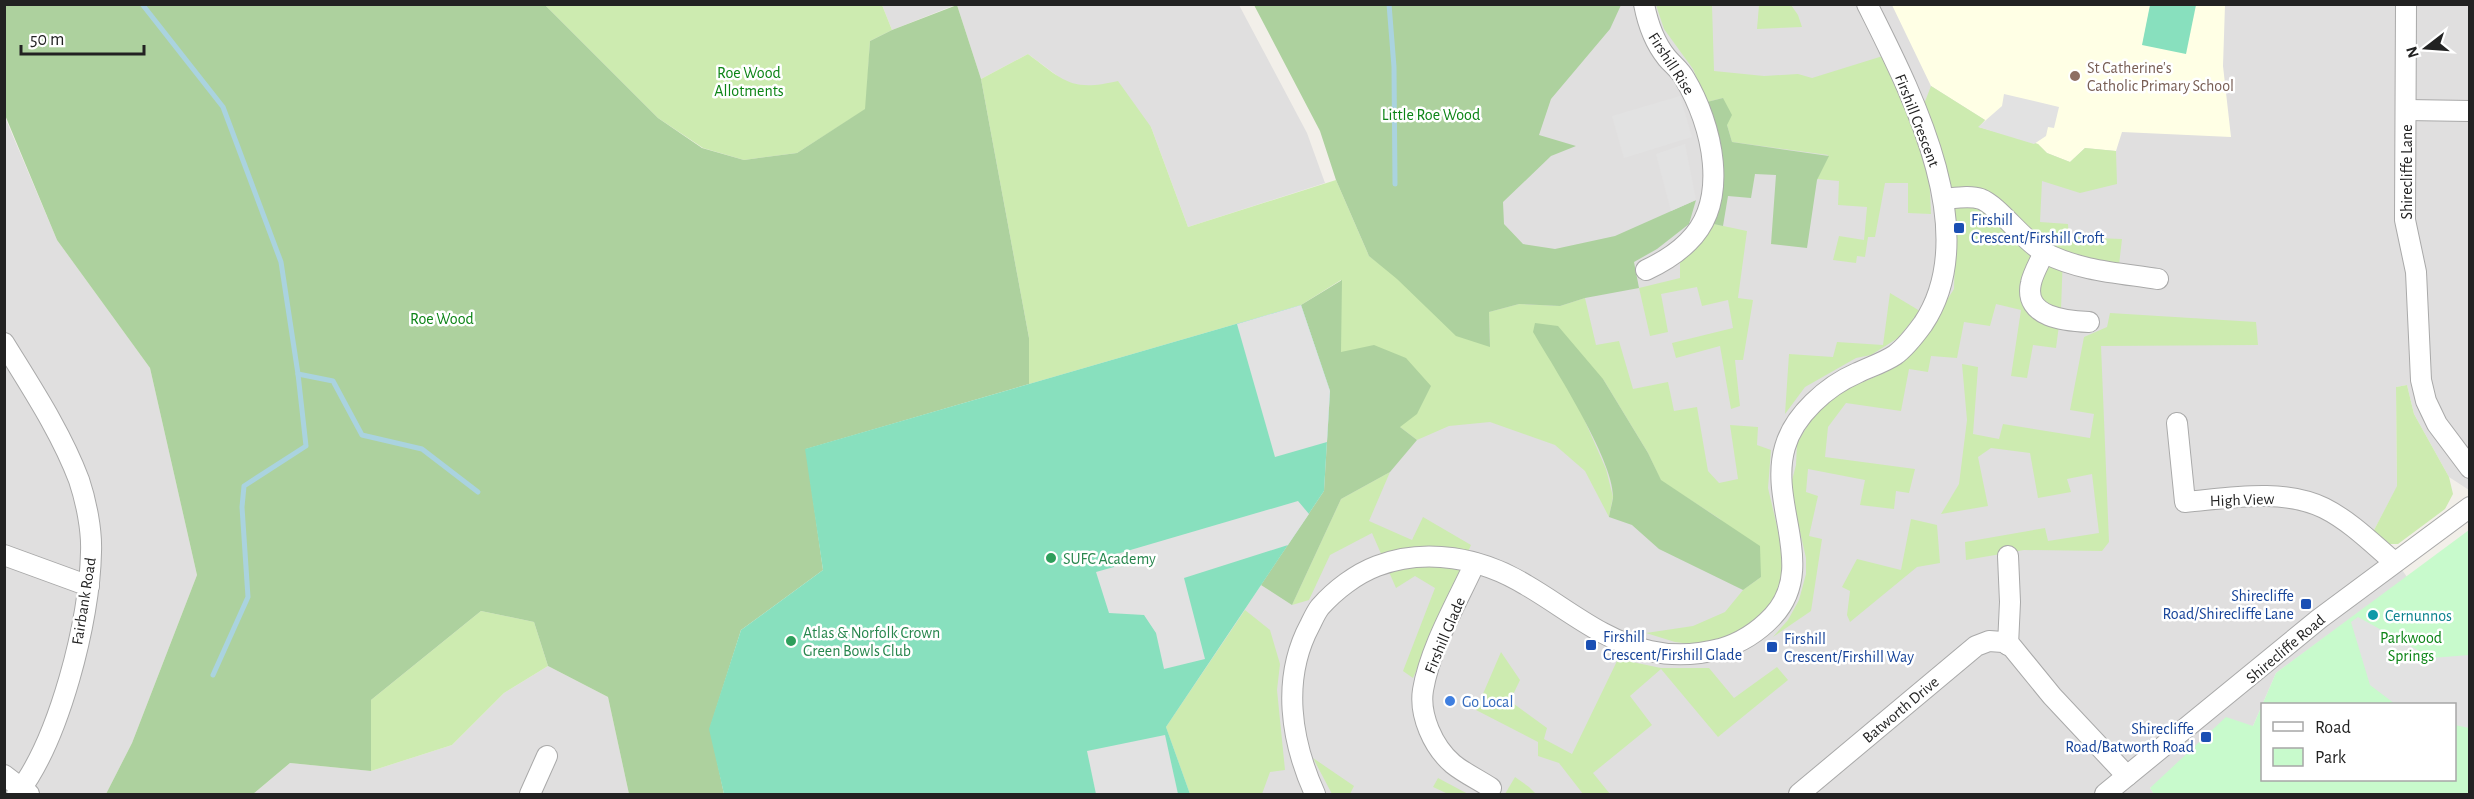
<svg xmlns="http://www.w3.org/2000/svg" width="2474" height="799" font-family="'Alegreya Sans',sans-serif">
<style>
.residential{fill:#e0dfdf}
.education{fill:#ffffe5}
.grass{fill:#cdebb0}
.forest{fill:#add19e}
.park{fill:#c8facc;fill-rule:evenodd}
.pitch{fill:#88e0be}
.parking{fill:#e2e2e2}
.lines{fill:none;stroke-linecap:round;stroke-linejoin:round}
.stream{stroke:#aad3df;stroke-width:5}
.minor-casing{stroke:#a9a9a9;stroke-width:22}
.minor{stroke:#fff;stroke-width:20}
.education-dot{fill:#8d6e63;stroke:#fff;stroke-width:2}
.transit-dot{fill:#1a4fb4;stroke:#fff;stroke-width:2}
.leisure-dot{fill:#2e9e5b;stroke:#fff;stroke-width:2}
.culture-dot{fill:#0f9aa8;stroke:#fff;stroke-width:2}
.shop-dot{fill:#3f7fe0;stroke:#fff;stroke-width:2}
.labels{text-anchor:middle;stroke-width:5;stroke-linejoin:round;paint-order:stroke}
.street-label{font-size:16px;fill:#222;stroke:#fff}
.education-label{font-size:16px;fill:#785e54;stroke:#fff;text-anchor:start}
.park-label{font-size:16px;fill:#0c8416;stroke:#fff}
.transit-label{font-size:16px;fill:#164399;stroke:#fff;text-anchor:start}
.leisure-label{font-size:16px;fill:#27864d;stroke:#fff;text-anchor:start}
.culture-label{font-size:16px;fill:#0d838f;stroke:#fff;text-anchor:start}
.shop-label{font-size:16px;fill:#366cbe;stroke:#fff;text-anchor:start}
</style>
<rect width="100%" height="100%" fill="#f2efe9"/>
<g class="residential">
<polygon points="882,5 955,5 892,30"/>
<polygon points="957,5 1239,5 1307,133 1325,183 1188,227 1151,127 1092,87 1067,83 1028,54 981,79"/>
<polygon points="1606,5 2469,5 2469,490 2449,477 2414,414 2407,385 2396,387 2397,487 2372,534 2384,544 2407,577 2276,673 2253,726 2150,788 2154,794 1190,794 1166,727 1324,491 1330,391 1342,280"/>
<polygon points="4,115 57,240 150,368 197,575 132,743 106,794 5,794"/>
<polygon points="548,666 608,697 629,794 253,794 290,763 371,771 452,745 504,693"/>
</g>
<polygon class="education" points="1892,5 2225,5 2223,66 2231,137 2122,132 2116,151 2085,148 2070,162 2047,153 2038,144 1978,127 1985,120 1931,86"/>
<g class="grass">
<polygon points="545,5 882,5 892,30 870,41 866,109 797,153 744,160 703,148 658,118"/>
<polygon points="1656,5 1712,5 1714,71 1764,76 1798,74 1812,78 1886,55 1929,172 1931,214 1908,213 1908,183 1885,183 1875,237 1868,237 1865,257 1857,256 1856,263 1833,260 1839,236 1864,240 1867,207 1838,205 1839,181 1817,179 1828,155 1732,142 1727,125 1723,98 1707,102 1693,69 1664,29"/>
<polygon points="1759,5 1791,5 1798,15 1802,27 1757,29"/>
<path d="M1028,54C1064,81 1071,92 1118,81L1151,127L1188,227L1336,180L1369,256L1490,346L1489,312L1519,304L1560,306L1585,298L1596,345L1619,341L1633,389L1668,382L1674,411L1697,407L1708,471L1719,483L1738,479L1730,425L1758,427L1757,445L1771,450L1768,488L1780,539L1783,582L1767,610L1733,635L1699,645L1675,642L1646,633L1693,626L1725,612L1743,590L1761,577L1720,519L1661,481L1648,453L1603,379L1584,419L1606,469L1613,497L1609,517L1585,471L1555,445L1490,422L1449,426L1417,440L1400,427L1341,352V280L1301,305L1029,384V338L981,79Z"/>
<polygon points="1931,86 1985,120 1979,127 2038,144 2047,153 2070,162 2085,148 2116,151 2117,184 2080,193 2042,181 2040,222 2068,224 2069,237 2122,239 2119,265 2063,254 2061,310 2056,348 2033,345 2027,378 2011,376 2021,310 1996,304 1990,326 1964,322 1957,358 1931,356 1928,372 1909,369 1901,411 1846,403 1828,427 1825,457 1915,469 1909,493 1896,491 1894,509 1860,505 1865,480 1808,469 1806,492 1818,496 1809,536 1822,539 1811,611 1773,637 1788,620 1799,600 1806,574 1806,558 1790,488 1796,465 1797,443 1816,412 1847,389 1886,372 1916,348 1954,289 1956,219 1946,165 1924,104"/>
<polygon points="1709,223 1747,231 1738,298 1753,300 1743,360 1735,360 1740,406 1731,409 1720,346 1676,358 1672,343 1733,328 1728,300 1702,306 1697,287 1661,294 1668,332 1650,336 1639,288 1680,278 1680,258"/>
<polygon points="1890,293 1920,311 1898,338 1871,355 1856,358 1805,387 1785,414 1789,354 1833,357 1837,342 1883,345"/>
<polygon points="2110,313 2256,322 2258,345 2101,346 2109,542 2102,551 2024,550 1966,560 1965,542 2045,528 2048,541 2099,533 2092,474 2067,479 2071,492 2038,498 2030,453 1991,448 1978,457 1988,506 1941,514 1959,484 1967,420 1962,364 1978,367 1973,434 1999,439 2003,424 2090,438 2094,414 2070,410 2084,337 2107,327"/>
<polygon points="2407,385 2414,414 2449,477 2453,494 2445,509 2398,544 2384,544 2372,534 2397,486 2396,387"/>
<polygon points="1390,472 1369,521 1412,540 1423,517 1471,545 1413,678 1403,671 1435,588 1415,576 1396,588 1372,533 1330,555 1309,600 1292,605 1341,499"/>
<polygon points="1911,519 1937,525 1940,563 1917,567 1850,622 1847,615 1850,591 1842,587 1857,559 1901,570"/>
<polygon points="1245,610 1270,630 1280,664 1277,690 1285,770 1270,772 1262,794 1190,794 1166,727"/>
<polygon points="481,611 534,622 548,666 504,693 452,745 371,771 371,700"/>
<polygon points="1501,652 1520,680 1510,701 1547,728 1544,739 1572,754 1618,659 1661,668 1709,668 1734,698 1777,667 1788,680 1718,737 1661,669 1630,696 1652,725 1593,773 1610,794 1583,794 1559,763 1538,756 1538,742 1476,710"/>
<polygon points="1313,758 1354,786 1350,794 1332,794"/>
<polygon points="1515,777 1529,787 1536,794 1505,794"/>
<polygon points="1438,778 1468,794 1448,794 1433,787"/>
</g>
<g class="forest">
<polygon points="4,5 545,5 658,118 702,148 744,160 797,153 865,109 870,41 892,30 957,5 981,79 1029,338 1029,384 806,449 823,570 741,630 710,728 724,794 629,794 608,697 548,666 534,622 481,611 371,700 371,771 290,763 253,794 106,794 132,743 197,575 150,368 57,240 5,115"/>
<polygon points="1254,5 1621,5 1610,29 1551,99 1539,135 1576,146 1551,156 1503,202 1504,224 1523,244 1555,249 1615,236 1696,200 1689,224 1657,249 1634,262 1639,288 1585,298 1560,306 1519,304 1489,312 1490,347 1456,336 1397,279 1369,256 1336,180 1320,131"/>
<polygon points="1723,98 1732,115 1727,125 1732,142 1829,156 1817,180 1807,248 1771,244 1776,175 1755,174 1751,198 1728,196 1723,226 1709,223 1721,165 1707,102"/>
<polygon points="1342,280 1341,352 1374,345 1406,358 1431,386 1417,414 1400,427 1417,440 1390,472 1341,499 1292,605 1261,585 1324,491 1330,391 1301,305"/>
<path d="M1535,323L1558,326L1603,379L1648,453L1661,480L1760,546L1761,577L1743,590L1659,549L1632,525L1609,517C1610,511 1612,504 1613,498C1615,462 1553,366 1533,332Z"/>
</g>
<path class="park" d="M2469,530V794H2154L2150,788L2226,717L2253,726L2276,673ZM2262,704H2454V780H2262Z"/>
<g class="pitch">
<polygon points="2150,5 2196,5 2186,54 2142,45"/>
<polygon points="1301,305 1330,391 1324,491 1166,727 1190,794 724,794 709,729 741,630 823,570 805,449"/>
</g>
<g class="parking">
<polygon points="2004,94 2059,107 2054,128 2048,127 2046,136 2034,144 1978,127 2002,106"/>
<polygon points="1680,96 1692,137 1624,158 1612,116"/>
<polygon points="1685,144 1696,200 1671,211 1656,154"/>
<polygon points="1301,305 1330,391 1327,442 1275,457 1237,324"/>
<polygon points="1298,501 1309,514 1288,545 1184,578 1205,659 1164,669 1156,633 1144,615 1109,613 1096,572 1114,567 1110,556"/>
<polygon points="2358,617 2432,658 2469,655 2469,728 2455,725 2454,704 2395,704 2370,685 2351,622"/>
<polygon points="1165,735 1178,794 1096,794 1087,751"/>
</g>
<g class="lines">
<g class="stream">
<polyline points="142,4 223,107 281,262 298,374 306,446 244,486 242,507 248,597 213,675"/>
<polyline points="1389,4 1394,67 1395,184"/>
<polyline points="298,374 333,381 362,435 422,449 478,492"/>
</g>
<g class="minor-casing">
<g id="minor">
<path d="M1644,4C1648,25 1654,42 1667,58C1673,65 1681,71 1685,79C1712,124 1731,201 1688,242C1676,254 1661,263 1646,270"/>
<polyline points="2406,4 2405,220 2416,272 2421,380 2426,401 2437,424 2470,468"/>
<polyline points="2407,110 2470,111"/>
<path d="M1944,199C1955,198 1970,195 1981,199C1999,206 2023,241 2045,253C2080,271 2120,273 2158,279"/>
<path d="M2044,252C2040,262 2033,273 2031,283C2023,318 2067,321 2089,322"/>
<path d="M4,343C31,387 61,432 79,480C86,501 92,530 91,552C90,620 59,741 17,794"/>
<path d="M2177,423L2185,502C2230,498 2282,488 2324,508C2350,521 2372,543 2394,562"/>
<polyline points="4,555 89,586"/>
<polyline points="2008,556 2010,602 2008,645"/>
<path d="M1475,563C1457,602 1430,648 1423,690C1419,715 1433,747 1453,764C1464,773 1479,780 1491,788"/>
<polyline points="4,775 29,794"/>
<polyline points="530,794 547,756"/>
<path d="M1315,794C1291,741 1281,679 1310,625C1313,619 1316,612 1320,607C1335,590 1356,574 1377,566C1426,547 1482,558 1526,585C1566,608 1603,641 1650,651C1672,656 1697,655 1720,649C1741,643 1758,632 1773,616C1818,567 1768,504 1785,447C1794,415 1827,386 1857,373C1869,367 1883,363 1895,355C1906,347 1915,335 1923,324C1985,232 1910,90 1867,4"/>
<polyline points="1799,794 1976,646 1989,641 2003,642 2012,647 2052,696 2127,776"/>
<polyline points="2105,794 2319,619 2470,507"/>
</g>
</g>
<use href="#minor" class="minor"/>
</g>
<circle class="education-dot" cx="2075" cy="76" r="6"/>
<g class="transit-dot">
<rect x="1953" y="222" width="12" height="12" rx="3"/>
<rect x="2300" y="598" width="12" height="12" rx="3"/>
<rect x="1585" y="639" width="12" height="12" rx="3"/>
<rect x="1766" y="641" width="12" height="12" rx="3"/>
<rect x="2200" y="731" width="12" height="12" rx="3"/>
</g>
<g class="leisure-dot">
<circle cx="1051" cy="558" r="6"/>
<circle cx="791" cy="641" r="6"/>
</g>
<circle class="culture-dot" cx="2373" cy="615" r="6"/>
<circle class="shop-dot" cx="1450" cy="701" r="6"/>
<g class="labels">
<g class="street-label">
<text transform="translate(1672 63) rotate(57)" y="6">Firshill Rise</text>
<text transform="translate(1918 120) rotate(69)" y="6">Firshill Crescent</text>
<text transform="translate(2406 172) rotate(-90)" y="6">Shirecliffe Lane</text>
<text transform="translate(2242 499) rotate(-2)" y="6">High View</text>
<text transform="translate(83 601) rotate(-81)" y="6">Fairbank Road</text>
<text transform="translate(1444 635) rotate(-67)" y="6">Firshill Glade</text>
<text transform="translate(2285 648) rotate(-40)" y="6">Shirecliffe Road</text>
<text transform="translate(1900 709) rotate(-40)" y="6">Batworth Drive</text>
</g>
<g class="education-label">
<text x="2087" y="73">St Catherine's<tspan x="2087" dy="18">Catholic Primary School</tspan></text>
</g>
<g class="park-label">
<text x="749" y="78">Roe Wood<tspan x="749" dy="18">Allotments</tspan></text>
<text x="1431" y="120">Little Roe Wood</text>
<text x="442" y="324">Roe Wood</text>
<text x="2411" y="643">Parkwood<tspan x="2411" dy="18">Springs</tspan></text>
</g>
<g class="transit-label">
<text x="1971" y="225">Firshill<tspan x="1971" dy="18">Crescent/Firshill Croft</tspan></text>
<text x="2294" y="601" text-anchor="end">Shirecliffe<tspan x="2294" dy="18">Road/Shirecliffe Lane</tspan></text>
<text x="1603" y="642">Firshill<tspan x="1603" dy="18">Crescent/Firshill Glade</tspan></text>
<text x="1784" y="644">Firshill<tspan x="1784" dy="18">Crescent/Firshill Way</tspan></text>
<text x="2194" y="734" text-anchor="end">Shirecliffe<tspan x="2194" dy="18">Road/Batworth Road</tspan></text>
</g>
<g class="leisure-label">
<text x="1063" y="564">SUFC Academy</text>
<text x="803" y="638">Atlas &amp; Norfolk Crown<tspan x="803" dy="18">Green Bowls Club</tspan></text>
</g>
<g class="culture-label">
<text x="2385" y="621">Cernunnos</text>
</g>
<g class="shop-label">
<text x="1462" y="707">Go Local</text>
</g>
</g>
<rect width="2474" height="799" fill="none" stroke="#222222" stroke-width="12"/>
<rect x="2261" y="703" width="195" height="78" fill="#ffffff" stroke="#a7a7a7" stroke-width="1.5"/>
<rect x="2273" y="722" width="30" height="9" fill="#ffffff" stroke="#a7a7a7" stroke-width="1.5"/>
<text x="2315" y="733" font-size="18" fill="#222222">Road</text>
<rect x="2273" y="748" width="30" height="18" fill="#c8facc" stroke="#a7a7a7" stroke-width="1.5"/>
<text x="2315" y="763" font-size="18" fill="#222222">Park</text>
<g transform="translate(2426 48) rotate(253)" stroke="#ffffff" stroke-width="4.5" paint-order="stroke">
<path d="M0-4.5L10 22L0 15L-10 22Z" fill="#222222"/>
<text y="-9" font-size="16" font-weight="bold" text-anchor="middle" fill="#222222">N</text>
</g>
<path d="M21 45v9h123v-9" fill="none" stroke="#222222" stroke-width="3"/>
<text x="30" y="45" font-size="18" fill="#222222" stroke="#ffffff" stroke-width="4.5" paint-order="stroke">50 m</text>
</svg>
